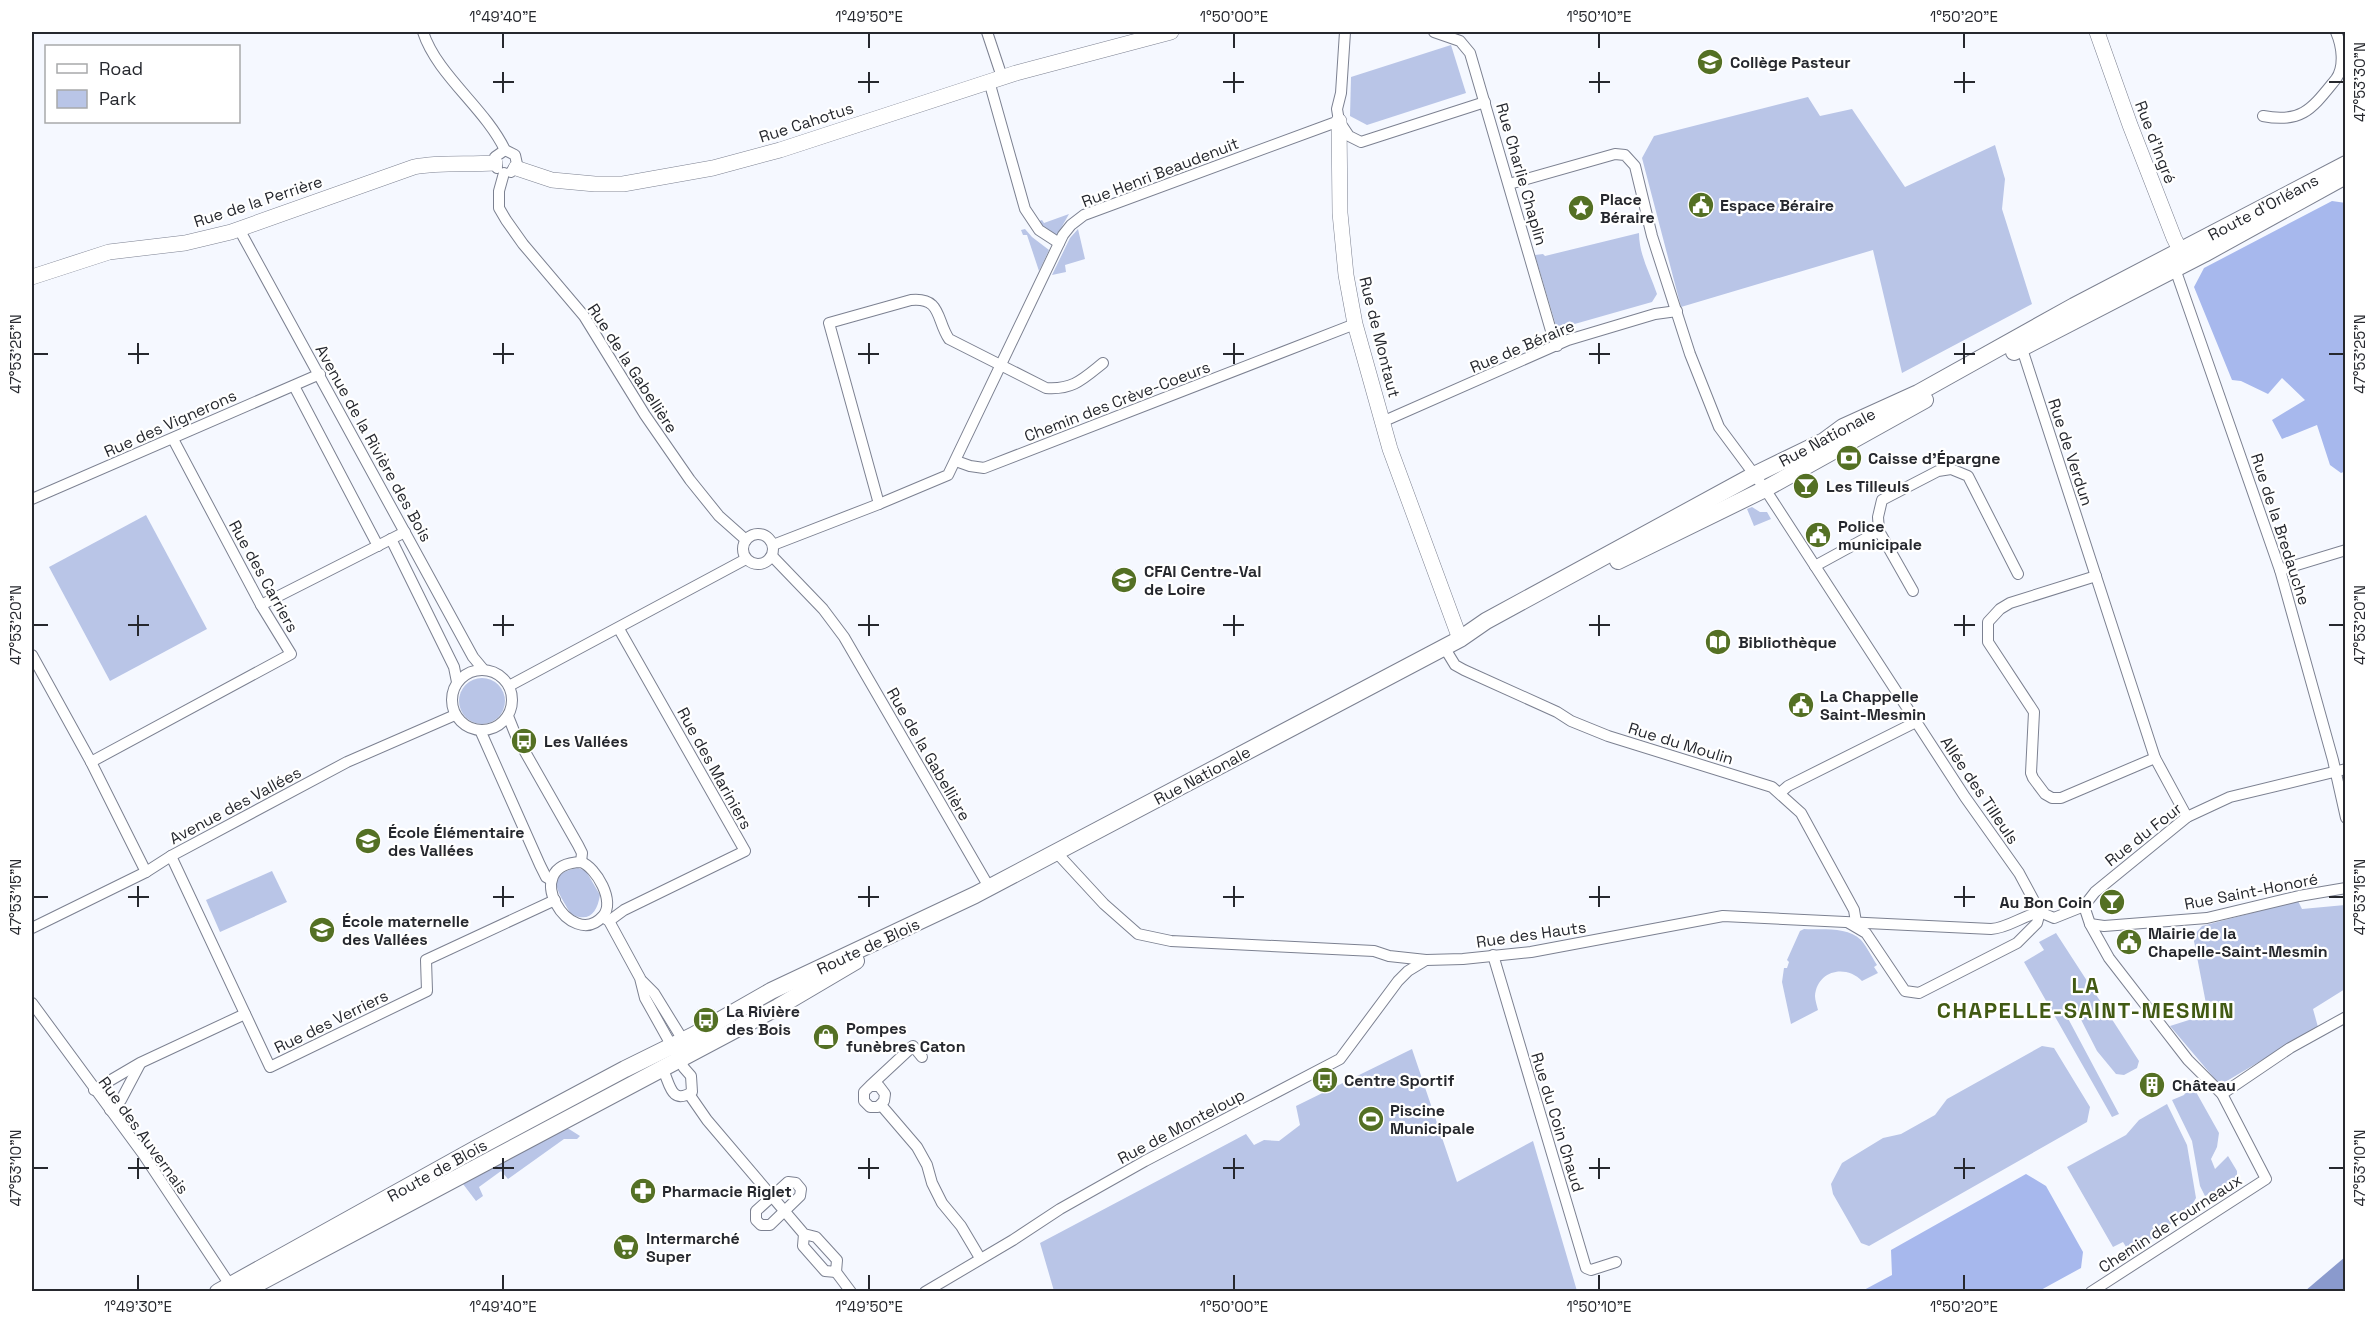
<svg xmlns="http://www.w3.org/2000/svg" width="2377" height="1323" font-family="'Space Grotesk',sans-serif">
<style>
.green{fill:#b9c5e7}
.forest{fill:#a7b8ed}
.water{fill:#8a9acd}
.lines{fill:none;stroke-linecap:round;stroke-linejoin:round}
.street-casing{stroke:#7c8191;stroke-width:12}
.secondary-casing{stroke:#7c8191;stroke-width:16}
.primary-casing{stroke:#7c8191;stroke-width:18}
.street{stroke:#fff;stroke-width:10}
.secondary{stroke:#fff;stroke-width:15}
.primary{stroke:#fff;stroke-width:16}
.ticks{fill:none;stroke:#26282e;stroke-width:2}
.labels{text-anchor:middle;stroke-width:4.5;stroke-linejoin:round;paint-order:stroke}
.poi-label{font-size:16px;font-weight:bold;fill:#26282e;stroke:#fff;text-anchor:start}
.street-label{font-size:16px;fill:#26282e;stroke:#fff}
.district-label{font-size:22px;font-weight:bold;letter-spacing:1.5px;fill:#425a13;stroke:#fff}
.neatline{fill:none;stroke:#26282e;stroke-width:2}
.ticks-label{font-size:15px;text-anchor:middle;fill:#26282e}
</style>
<rect width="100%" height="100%" fill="#f5f8ff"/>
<g class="green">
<polygon points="1451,45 1466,93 1367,125 1350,116 1351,77"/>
<polygon points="1808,97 1820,116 1852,109 1905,187 1995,145 2005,179 2002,209 2032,304 1902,373 1873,250 1681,307 1642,158 1654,136"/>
<polygon points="1069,214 1056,237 1045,229 1039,221 1042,220 1044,223"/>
<polygon points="1025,229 1032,237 1049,250 1039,271 1027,235 1023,235 1021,230"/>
<polygon points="1078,229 1085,259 1065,265 1066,272 1052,275 1070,238"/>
<path d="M1639,233C1639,255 1650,273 1657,294L1652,302L1557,329L1535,255L1543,254L1545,256Z"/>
<polygon points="1752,507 1760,512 1767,512 1771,519 1754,526 1747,509"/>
<polygon points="146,515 207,629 110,681 49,567"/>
<circle cx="482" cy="701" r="23"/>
<path d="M578,868L586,871L600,895C597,913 589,923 571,914C559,893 543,874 578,868Z"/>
<polygon points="272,871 287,902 220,932 206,900"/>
<polygon points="2298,901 2302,909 2345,905 2345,989 2313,1009 2318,1027 2220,1085 2170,1026 2208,1014 2193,936 2202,926"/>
<path d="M1804,929C1821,930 1848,926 1861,940C1867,947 1872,957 1877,965L1874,967L1878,973L1862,981C1846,964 1817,970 1815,996C1815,1000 1817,1006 1818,1010L1791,1024L1782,982L1784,968H1787L1789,962L1787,960L1800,931Z"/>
<polygon points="2056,933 2139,1061 2137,1068 2124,1075 2116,1074 2097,1051 2073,1004 2063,1009 2119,1114 2112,1117 2024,962 2044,950 2039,942"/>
<polygon points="2042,1046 2054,1048 2090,1107 2087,1122 1869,1246 1861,1243 1833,1194 1831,1184 1842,1163 1883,1138 1901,1134 1935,1115 1947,1099"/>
<polygon points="1412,1049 1457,1182 1533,1141 1577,1291 1054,1291 1040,1243 1246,1134 1254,1145 1264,1140 1279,1141 1300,1125 1296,1106"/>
<polygon points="2191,1083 2219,1133 2217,1147 2211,1159 2215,1169 2228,1156 2237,1171 2237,1185 2228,1185 2205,1196 2200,1186 2192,1141 2172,1100 2184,1095 2187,1090 2185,1085"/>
<polygon points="2167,1104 2187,1145 2196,1198 2189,1210 2131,1255 2123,1242 2113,1247 2067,1167 2126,1135 2139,1120"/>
<polygon points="565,1129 569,1129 580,1136 577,1139 564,1139 508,1179 501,1171 479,1187 483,1196 476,1201 463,1184"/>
</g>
<g class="forest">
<polygon points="2332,201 2346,203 2346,471 2341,473 2330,465 2317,425 2282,439 2272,420 2305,400 2282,378 2268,394 2241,381 2232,380 2194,287 2204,268"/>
<polygon points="2026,1174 2046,1186 2083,1252 2081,1268 2039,1291 1862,1291 1892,1275 1891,1250"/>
</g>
<polygon class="water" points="2345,1257 2345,1291 2305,1291"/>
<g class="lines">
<g class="street-casing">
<g id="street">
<path d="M423,32C437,75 485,108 505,150L515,155L517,164L511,172"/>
<polyline points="987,32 1002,77"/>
<polyline points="1434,32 1460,41 1470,53 1552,334 1557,346"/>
<polyline points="989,81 1025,209 1039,230 1059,243"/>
<path d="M2263,116C2303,124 2313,107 2336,79C2345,66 2342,46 2336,32"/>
<polyline points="1339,121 1349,136 1361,142 1485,102"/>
<polyline points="1339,121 1337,109 1341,93 1345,32"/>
<polyline points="497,168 495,157 505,150"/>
<polyline points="504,173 499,191 499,208 506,220 523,244 584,316 645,415 690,480 719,516 746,540"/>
<polyline points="1509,184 1615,154 1625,155 1635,166 1652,236 1690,354 1719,427 1765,489 1965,797 2019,873 2040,912"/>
<polyline points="239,229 473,657 483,669"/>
<polyline points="2173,263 2280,570 2333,760 2346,818"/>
<polyline points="2018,343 2024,355 2155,758 2187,817"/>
<polyline points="294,386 378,546"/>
<polyline points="1382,422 1568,340 1655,314 1677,311"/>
<polyline points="956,461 970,466 984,468 1355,324"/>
<polyline points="32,499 320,374"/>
<path d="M879,504L829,323L911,300C942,297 936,320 949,339L1046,388C1073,390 1083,379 1103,363"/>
<polyline points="1879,531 1878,517 1882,500 1938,471 1951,469 1968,476 2018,574"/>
<circle cx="758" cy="549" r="15"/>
<polyline points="391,539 454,667 457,682"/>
<polyline points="773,545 879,504 948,475 1063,235 1071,225 1084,215 1339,121"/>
<polyline points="772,556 823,609 844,637 989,887"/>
<polyline points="1815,566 1879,531 1913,591"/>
<polyline points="2280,570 2346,550"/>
<polyline points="2096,576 2010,603 2000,609 1988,622 1988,642 2034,712 2031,773 2033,778 2045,794 2052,798 2061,798 2155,758"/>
<polyline points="261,605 405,532"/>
<polyline points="1444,647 1455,665 1464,670 1557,712 1571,721 1608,736 1772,787 1801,813 1854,910 1856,922"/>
<polyline points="32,655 91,762 146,872"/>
<circle cx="482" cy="700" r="30"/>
<polyline points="509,686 746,559"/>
<polyline points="508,716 516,736 578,845 582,853 581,862"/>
<polyline points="480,730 540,865 546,877 551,880"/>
<polyline points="91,762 291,654 261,605 173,439"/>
<polyline points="1780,793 1788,786 1916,722"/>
<path d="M1056,852L1104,904L1138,934L1171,941L1374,951L1389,956L1426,960L1463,959L1531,952L1723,916L1991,929C2008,928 2022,916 2040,912"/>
<polyline points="171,856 270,1067 427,991 426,960 555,900"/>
<path d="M581,862C596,867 616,902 603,916C571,953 517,864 581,862Z"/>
<polyline points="2084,906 2090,924 2109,958 2188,1060 2222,1094 2266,1179 2091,1292"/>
<polyline points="2040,912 2054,918 2084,906 2095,892 2187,817 2230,797 2346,769"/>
<path d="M603,917L609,921L640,978L645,998L684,1068L691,1076L692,1092C670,1106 670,1082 662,1068"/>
<polyline points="609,921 624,910 745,851 619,629"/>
<polyline points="1849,923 1866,933 1905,991 1919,993 2017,943 2037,923 2040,912"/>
<polyline points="2090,924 2104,926 2207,918 2299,896 2346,888"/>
<polyline points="32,928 146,872 171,856 347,762 455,715"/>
<polyline points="1493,955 1586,1268 1591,1270 1616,1262"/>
<polyline points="642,981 654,993 683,1040"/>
<polyline points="32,1003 143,1154 230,1285"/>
<polyline points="870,1086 864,1092 864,1101 870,1107 878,1107 884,1101 885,1094 879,1086 870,1086 913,1046 922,1057"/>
<polyline points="94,1090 140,1063 245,1014"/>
<polyline points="689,1094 707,1120 804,1234 803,1246 825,1271 836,1272 837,1260 816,1237 804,1234"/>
<polyline points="2222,1094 2290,1048 2346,1017"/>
<polyline points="881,1105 917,1147 927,1165 932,1183 942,1203 961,1226 980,1258"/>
<polyline points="110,1110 121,1100 140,1064"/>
<polygon points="788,1182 796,1183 801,1189 800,1196 770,1225 761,1225 756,1220 756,1211"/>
<polyline points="836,1272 851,1292"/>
<polyline points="925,1292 1013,1240 1060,1209 1145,1161 1340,1059 1398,981 1408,971 1426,960"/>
</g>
</g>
<g class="secondary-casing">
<g id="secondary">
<polyline points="2097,32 2130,125 2174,238 2185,260"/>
<polyline points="1339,121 1340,213 1346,275 1355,324 1390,449 1460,639"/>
<polyline points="516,168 552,180 595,184 623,184 713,168 780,150 1016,73 1171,32"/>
<path d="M32,277L109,252L185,243L231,232L414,167C441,162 467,165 495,163"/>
</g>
</g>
<g class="primary-casing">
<g id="primary">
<polyline points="2014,352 2204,254 2340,179"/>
<polyline points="1618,561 1765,489 1925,400"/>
<polyline points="218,1292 477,1148 625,1069 694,1035 771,991 975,895 1460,639 1486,621 1754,475 1824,441 1843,427 1918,393 2074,306 2346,164"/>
<polyline points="242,1292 778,1007 856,961"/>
</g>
</g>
<use href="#street" class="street"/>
<use href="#secondary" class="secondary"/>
<use href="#primary" class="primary"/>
</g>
<path class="ticks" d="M503,33V48M869,33V48M1234,33V48M1599,33V48M1964,33V48M503,72V93M869,72V93M1234,72V93M1599,72V93M1964,72V93M493,82H514M858,82H879M1223,82H1244M1589,82H1610M1954,82H1975M2329,82H2344M138,343V364M503,343V364M869,343V364M1234,343V364M1599,343V364M1964,343V364M33,354H48M128,354H149M493,354H514M858,354H879M1223,354H1244M1589,354H1610M1954,354H1975M2329,354H2344M138,615V636M503,615V636M869,615V636M1234,615V636M1599,615V636M1964,615V636M33,625H48M128,625H149M493,625H514M858,625H879M1223,625H1244M1589,625H1610M1954,625H1975M2329,625H2344M138,886V907M503,886V907M869,886V907M1234,886V907M1599,886V907M1964,886V907M33,897H48M128,897H149M493,897H514M858,897H879M1223,897H1244M1589,897H1610M1954,897H1975M2329,897H2344M138,1158V1179M503,1158V1179M869,1158V1179M1234,1158V1179M1599,1158V1179M1964,1158V1179M33,1168H48M128,1168H149M493,1168H514M858,1168H879M1223,1168H1244M1589,1168H1610M1954,1168H1975M2329,1168H2344M138,1275V1290M503,1275V1290M869,1275V1290M1234,1275V1290M1599,1275V1290M1964,1275V1290"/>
<defs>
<g id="school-disc" transform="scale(1.35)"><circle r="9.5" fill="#547024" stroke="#fff"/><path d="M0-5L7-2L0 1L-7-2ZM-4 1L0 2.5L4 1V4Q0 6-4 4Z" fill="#fff"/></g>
<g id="civic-disc" transform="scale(1.35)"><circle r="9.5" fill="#547024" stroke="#fff"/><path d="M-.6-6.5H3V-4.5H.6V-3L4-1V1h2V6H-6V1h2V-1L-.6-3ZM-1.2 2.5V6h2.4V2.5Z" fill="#fff"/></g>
<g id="sight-disc" transform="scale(1.35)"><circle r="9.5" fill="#547024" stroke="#fff"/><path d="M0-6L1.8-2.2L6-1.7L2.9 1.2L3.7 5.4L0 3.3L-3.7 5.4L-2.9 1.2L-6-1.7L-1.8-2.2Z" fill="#fff"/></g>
<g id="bank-disc" transform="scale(1.35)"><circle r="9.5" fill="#547024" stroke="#fff"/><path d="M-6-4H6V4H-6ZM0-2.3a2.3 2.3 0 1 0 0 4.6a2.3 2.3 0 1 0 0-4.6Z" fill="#fff"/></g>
<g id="bar-disc" transform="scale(1.35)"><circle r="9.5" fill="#547024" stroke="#fff"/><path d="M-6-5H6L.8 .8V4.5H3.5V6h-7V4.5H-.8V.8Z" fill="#fff"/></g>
<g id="university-disc" transform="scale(1.35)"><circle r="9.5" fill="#547024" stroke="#fff"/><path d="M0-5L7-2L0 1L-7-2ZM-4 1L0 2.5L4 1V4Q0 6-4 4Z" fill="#fff"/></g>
<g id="library-disc" transform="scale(1.35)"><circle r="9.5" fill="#547024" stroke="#fff"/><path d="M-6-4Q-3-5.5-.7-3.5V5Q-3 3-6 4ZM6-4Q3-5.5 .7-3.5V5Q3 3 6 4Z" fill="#fff"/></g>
<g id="bus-disc" transform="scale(1.35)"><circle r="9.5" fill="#547024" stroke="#fff"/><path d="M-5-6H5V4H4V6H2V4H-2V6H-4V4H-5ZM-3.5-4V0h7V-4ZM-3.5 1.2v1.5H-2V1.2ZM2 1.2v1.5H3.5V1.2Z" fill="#fff"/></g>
<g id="shop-disc" transform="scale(1.35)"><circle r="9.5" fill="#547024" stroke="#fff"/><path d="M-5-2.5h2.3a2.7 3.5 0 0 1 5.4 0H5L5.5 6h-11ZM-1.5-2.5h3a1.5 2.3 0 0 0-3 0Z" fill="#fff"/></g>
<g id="building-disc" transform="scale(1.35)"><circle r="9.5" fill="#547024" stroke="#fff"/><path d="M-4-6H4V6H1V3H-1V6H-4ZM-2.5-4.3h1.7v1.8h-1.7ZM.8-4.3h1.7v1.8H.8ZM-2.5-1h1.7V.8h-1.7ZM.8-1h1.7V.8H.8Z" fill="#fff"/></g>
<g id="stadium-disc" transform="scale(1.35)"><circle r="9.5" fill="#547024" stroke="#fff"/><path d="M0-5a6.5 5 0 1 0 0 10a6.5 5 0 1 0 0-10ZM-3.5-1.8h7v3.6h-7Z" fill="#fff"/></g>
<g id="pharmacy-disc" transform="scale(1.35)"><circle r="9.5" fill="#547024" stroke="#fff"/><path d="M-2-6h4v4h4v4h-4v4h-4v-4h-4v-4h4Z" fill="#fff"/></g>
<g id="supermarket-disc" transform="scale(1.35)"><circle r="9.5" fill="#547024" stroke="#fff"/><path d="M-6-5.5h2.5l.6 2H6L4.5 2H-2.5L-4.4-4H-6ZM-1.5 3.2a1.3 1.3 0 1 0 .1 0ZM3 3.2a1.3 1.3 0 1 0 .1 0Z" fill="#fff"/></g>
</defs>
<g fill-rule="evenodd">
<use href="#school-disc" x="1710" y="62"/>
<use href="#civic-disc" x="1701" y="205"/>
<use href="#sight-disc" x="1581" y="208"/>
<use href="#bank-disc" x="1849" y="458"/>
<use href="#bar-disc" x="1806" y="486"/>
<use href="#civic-disc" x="1818" y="535"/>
<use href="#university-disc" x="1124" y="580"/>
<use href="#library-disc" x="1718" y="642"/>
<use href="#civic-disc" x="1801" y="705"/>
<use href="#bus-disc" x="524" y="741"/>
<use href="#school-disc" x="368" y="841"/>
<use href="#bar-disc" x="2112" y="902"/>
<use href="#school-disc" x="322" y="930"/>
<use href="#civic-disc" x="2129" y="942"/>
<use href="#bus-disc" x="706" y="1020"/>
<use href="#shop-disc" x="826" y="1037"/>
<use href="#bus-disc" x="1325" y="1080"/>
<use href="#building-disc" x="2152" y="1085"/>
<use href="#stadium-disc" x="1371" y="1119"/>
<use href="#pharmacy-disc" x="643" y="1191"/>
<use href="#supermarket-disc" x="626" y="1247"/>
</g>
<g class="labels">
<g class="poi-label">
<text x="1730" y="68">Collège Pasteur</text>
<text x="1600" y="205">Place<tspan x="1600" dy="18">Béraire</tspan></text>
<text x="1720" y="211">Espace Béraire</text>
<text x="1868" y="464">Caisse d'Épargne</text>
<text x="1826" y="492">Les Tilleuls</text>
<text x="1838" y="532">Police<tspan x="1838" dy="18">municipale</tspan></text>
<text x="1144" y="577">CFAI Centre-Val<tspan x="1144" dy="18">de Loire</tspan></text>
<text x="1738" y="648">Bibliothèque</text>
<text x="1820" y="702">La Chappelle<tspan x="1820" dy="18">Saint-Mesmin</tspan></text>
<text x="544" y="747">Les Vallées</text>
<text x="388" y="838">École Élémentaire<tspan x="388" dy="18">des Vallées</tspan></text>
<text x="2092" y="908" text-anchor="end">Au Bon Coin</text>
<text x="342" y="927">École maternelle<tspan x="342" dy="18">des Vallées</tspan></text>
<text x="2148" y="939">Mairie de la<tspan x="2148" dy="18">Chapelle-Saint-Mesmin</tspan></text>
<text x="726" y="1017">La Rivière<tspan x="726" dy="18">des Bois</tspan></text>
<text x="846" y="1034">Pompes<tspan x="846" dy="18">funèbres Caton</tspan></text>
<text x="1344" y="1086">Centre Sportif</text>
<text x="2172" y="1091">Château</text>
<text x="1390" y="1116">Piscine<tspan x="1390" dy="18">Municipale</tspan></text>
<text x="662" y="1197">Pharmacie Riglet</text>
<text x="646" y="1244">Intermarché<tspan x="646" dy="18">Super</tspan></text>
</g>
<g class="street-label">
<text transform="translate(806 122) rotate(-18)" y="6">Rue Cahotus</text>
<text transform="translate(2156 142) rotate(69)" y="6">Rue d'Ingré</text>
<text transform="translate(1160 172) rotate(-21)" y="6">Rue Henri Beaudenuit</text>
<text transform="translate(1522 174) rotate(74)" y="6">Rue Charlie Chaplin</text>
<text transform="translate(258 201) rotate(-18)" y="6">Rue de la Perrière</text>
<text transform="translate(2263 207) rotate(-28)" y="6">Route d'Orléans</text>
<text transform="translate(1380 337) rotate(76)" y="6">Rue de Montaut</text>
<text transform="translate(1522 346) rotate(-23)" y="6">Rue de Béraire</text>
<text transform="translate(633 368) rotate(57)" y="6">Rue de la Gabellière</text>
<text transform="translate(1117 401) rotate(-21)" y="6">Chemin des Crève-Coeurs</text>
<text transform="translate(170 423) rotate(-24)" y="6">Rue des Vignerons</text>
<text transform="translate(1827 437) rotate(-28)" y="6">Rue Nationale</text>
<text transform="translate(374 443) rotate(61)" y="6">Avenue de la Rivière des Bois</text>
<text transform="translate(2071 452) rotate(72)" y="6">Rue de Verdun</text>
<text transform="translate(2281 529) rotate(72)" y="6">Rue de la Bredauche</text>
<text transform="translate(264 576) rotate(61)" y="6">Rue des Carriers</text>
<text transform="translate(1681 743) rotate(17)" y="6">Rue du Moulin</text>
<text transform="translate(929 754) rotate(60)" y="6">Rue de la Gabellière</text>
<text transform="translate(715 768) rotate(61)" y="6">Rue des Mariniers</text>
<text transform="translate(1202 775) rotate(-28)" y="6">Rue Nationale</text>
<text transform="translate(1980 790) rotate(56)" y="6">Allée des Tilleuls</text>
<text transform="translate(235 805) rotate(-28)" y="6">Avenue des Vallées</text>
<text transform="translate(2143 834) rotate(-38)" y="6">Rue du Four</text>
<text transform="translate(2251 891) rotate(-11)" y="6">Rue Saint-Honoré</text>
<text transform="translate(1531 934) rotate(-8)" y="6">Rue des Hauts</text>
<text transform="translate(868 946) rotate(-25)" y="6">Route de Blois</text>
<text transform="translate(331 1021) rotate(-26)" y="6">Rue des Verriers</text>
<text transform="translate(1558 1122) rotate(73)" y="6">Rue du Coin Chaud</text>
<text transform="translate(1181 1126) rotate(-28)" y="6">Rue de Monteloup</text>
<text transform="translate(144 1135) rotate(54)" y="6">Rue des Auvernais</text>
<text transform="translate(437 1170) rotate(-29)" y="6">Route de Blois</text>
<text transform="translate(2170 1223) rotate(-33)" y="6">Chemin de Fourneaux</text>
</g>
<g class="district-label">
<text x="2086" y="993">LA<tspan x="2086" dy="25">CHAPELLE-SAINT-MESMIN</tspan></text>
</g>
</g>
<rect width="2377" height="1323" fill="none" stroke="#ffffff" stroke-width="66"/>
<rect x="45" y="45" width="195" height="78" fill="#ffffff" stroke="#a8a9ab" stroke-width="1.5"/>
<rect x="57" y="64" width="30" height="9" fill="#ffffff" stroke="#a8a9ab" stroke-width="1.5"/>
<text x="99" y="75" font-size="18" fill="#26282e">Road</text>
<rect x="57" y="90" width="30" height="18" fill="#b9c5e7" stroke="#a8a9ab" stroke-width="1.5"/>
<text x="99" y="105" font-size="18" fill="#26282e">Park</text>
<rect x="33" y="33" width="2311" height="1257" class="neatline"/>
<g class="ticks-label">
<text x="503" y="22">1°49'40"E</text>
<text x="869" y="22">1°49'50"E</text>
<text x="1234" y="22">1°50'00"E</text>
<text x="1599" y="22">1°50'10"E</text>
<text x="1964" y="22">1°50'20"E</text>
<text transform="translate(2360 82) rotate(-90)" y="5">47°53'30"N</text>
<text transform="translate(16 354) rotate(-90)" y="5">47°53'25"N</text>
<text transform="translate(2360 354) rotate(-90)" y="5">47°53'25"N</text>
<text transform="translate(16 625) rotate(-90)" y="5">47°53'20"N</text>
<text transform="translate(2360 625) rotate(-90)" y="5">47°53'20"N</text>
<text transform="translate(16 897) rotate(-90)" y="5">47°53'15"N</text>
<text transform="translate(2360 897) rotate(-90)" y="5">47°53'15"N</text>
<text transform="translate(16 1168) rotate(-90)" y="5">47°53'10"N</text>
<text transform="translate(2360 1168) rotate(-90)" y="5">47°53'10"N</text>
<text x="138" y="1312">1°49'30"E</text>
<text x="503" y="1312">1°49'40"E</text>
<text x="869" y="1312">1°49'50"E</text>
<text x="1234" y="1312">1°50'00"E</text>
<text x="1599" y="1312">1°50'10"E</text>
<text x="1964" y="1312">1°50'20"E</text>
</g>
</svg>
